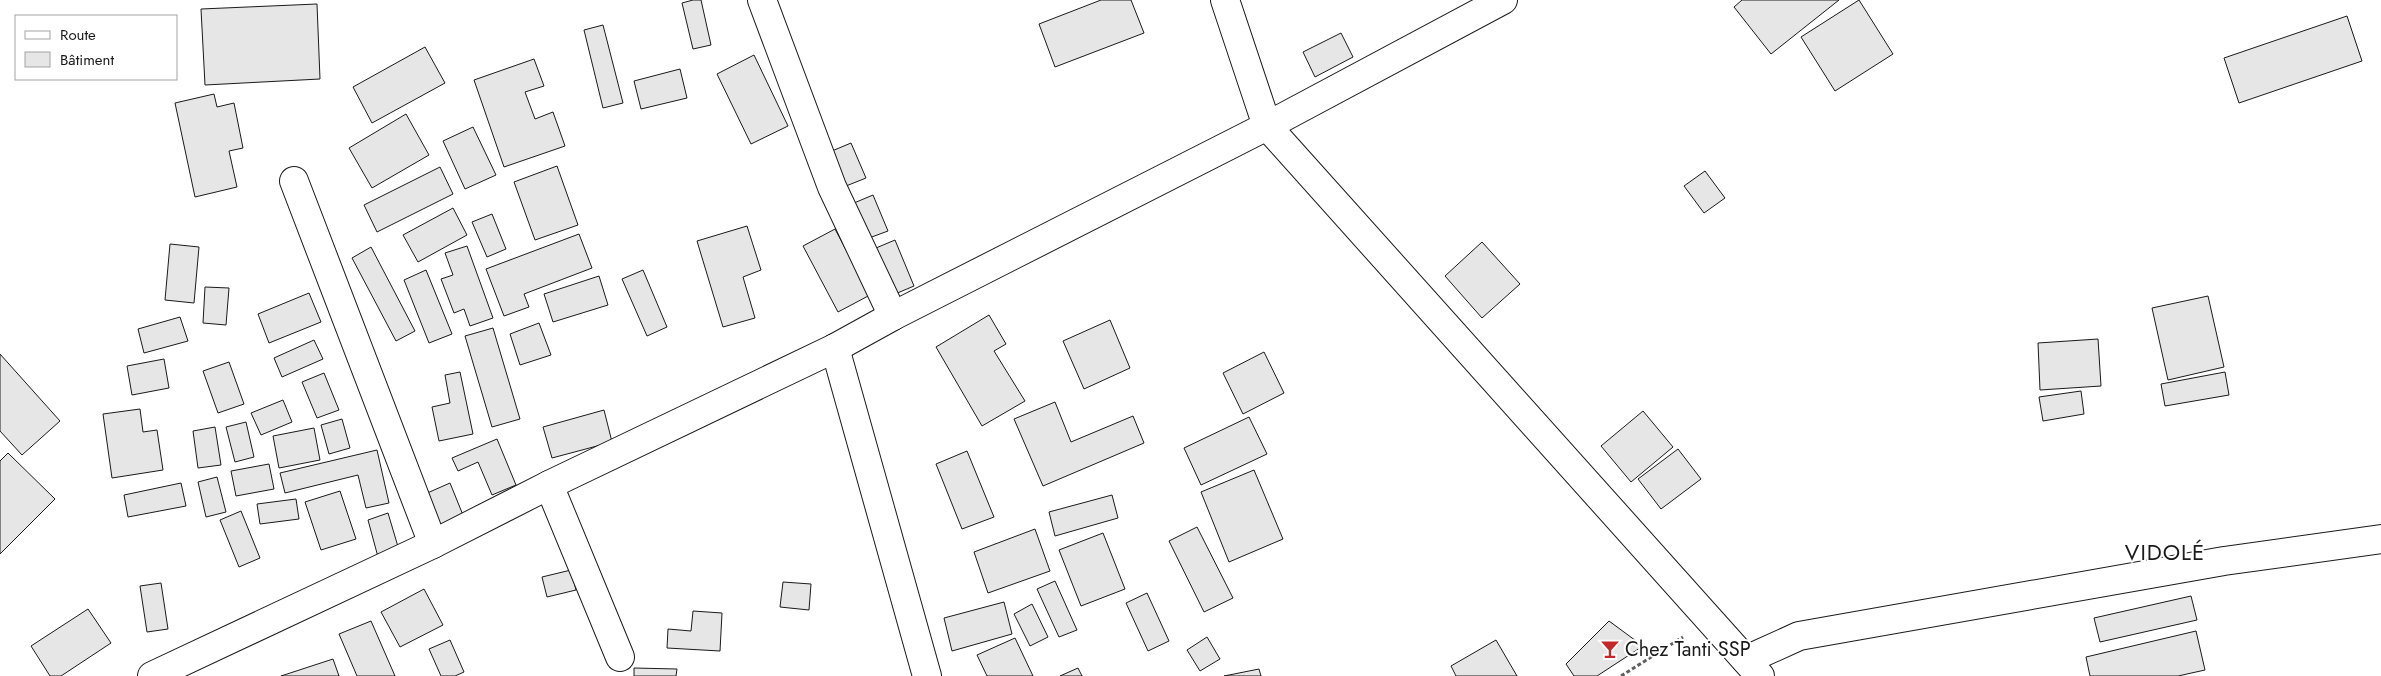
<svg xmlns="http://www.w3.org/2000/svg" width="2381" height="676" font-family="Jost,sans-serif">
<style>
.building{fill:#e6e6e6;stroke:#1a1a1a}
.lines{fill:none;stroke-linecap:round;stroke-linejoin:round}
.minor-casing{stroke:#1a1a1a;stroke-width:30}
.path{stroke:#5f5f5f;stroke-width:3;stroke-dasharray:4 2.5;stroke-linecap:butt}
.minor{stroke:#fff;stroke-width:28}
.labels{text-anchor:middle;stroke-width:4;stroke-linejoin:round;paint-order:stroke}
.poi-label{font-size:20px;fill:#1a1a1a;stroke:#fff;text-anchor:start}
.quarter-label{font-size:22px;letter-spacing:1px;fill:#1a1a1a;stroke:#fff}
</style>
<rect width="100%" height="100%" fill="#fff"/>
<g class="building">
<polygon points="693,0 701,0 711,45 693,49 682,3"/>
<polygon points="1101,0 1131,0 1144,33 1055,67 1039,24"/>
<polygon points="1742,0 1839,0 1771,54 1734,7"/>
<polygon points="1859,0 1893,54 1835,91 1801,37"/>
<polygon points="317,4 320,79 205,85 201,9"/>
<polygon points="2347,16 2362,61 2239,103 2224,58"/>
<polygon points="603,25 623,103 603,108 584,30"/>
<polygon points="1341,33 1353,57 1315,77 1303,52"/>
<polygon points="425,47 445,83 372,123 353,87"/>
<polygon points="754,55 788,126 751,144 717,74"/>
<polygon points="534,59 544,86 525,92 535,119 553,112 565,146 504,167 474,80"/>
<polygon points="680,69 687,98 641,109 634,81"/>
<polygon points="214,94 217,107 234,103 243,148 229,151 237,187 195,197 175,103"/>
<polygon points="406,114 429,155 372,188 349,148"/>
<polygon points="473,127 496,175 465,189 443,141"/>
<polygon points="851,143 866,178 846,186 832,151"/>
<polygon points="557,166 578,225 535,240 514,182"/>
<polygon points="440,167 453,194 377,232 364,205"/>
<polygon points="1705,171 1725,198 1704,213 1684,186"/>
<polygon points="873,195 888,231 869,238 854,203"/>
<polygon points="453,208 467,235 418,262 403,235"/>
<polygon points="492,214 506,249 487,257 472,222"/>
<polygon points="747,226 761,270 743,277 755,318 723,327 697,241"/>
<polygon points="835,229 870,295 838,312 803,246"/>
<polygon points="579,234 592,268 524,294 529,307 504,316 486,269"/>
<polygon points="895,240 914,286 895,294 876,248"/>
<polygon points="1482,242 1520,284 1482,318 1445,276"/>
<polygon points="170,244 199,247 194,303 165,300"/>
<polygon points="467,246 493,318 470,326 464,309 454,313 441,279 453,275 445,253"/>
<polygon points="371,247 415,331 396,341 352,258"/>
<polygon points="426,270 452,334 429,343 404,280"/>
<polygon points="643,270 667,327 647,336 622,279"/>
<polygon points="599,276 608,305 553,322 544,294"/>
<polygon points="205,287 229,288 226,325 203,323"/>
<polygon points="309,293 321,322 269,343 258,314"/>
<polygon points="2208,296 2224,367 2168,380 2152,308"/>
<polygon points="989,315 1006,344 994,351 1025,401 982,426 936,347"/>
<polygon points="180,317 188,341 144,353 138,329"/>
<polygon points="1110,320 1130,368 1084,389 1063,341"/>
<polygon points="539,323 551,355 520,365 510,334"/>
<polygon points="493,328 520,419 492,427 465,336"/>
<polygon points="2098,339 2101,386 2040,390 2038,343"/>
<polygon points="314,340 323,359 282,377 274,358"/>
<polygon points="1264,352 1284,393 1243,414 1223,373"/>
<polygon points="0,354 60,421 22,455 0,431"/>
<polygon points="164,359 169,388 132,395 127,366"/>
<polygon points="229,362 244,404 218,413 203,371"/>
<polygon points="460,372 473,434 439,441 432,407 450,403 445,375"/>
<polygon points="2225,372 2229,395 2165,406 2161,384"/>
<polygon points="324,373 339,410 317,418 302,382"/>
<polygon points="2081,391 2084,414 2043,421 2039,397"/>
<polygon points="283,400 292,422 261,435 251,413"/>
<polygon points="1055,402 1071,442 1133,416 1144,443 1043,486 1014,419"/>
<polygon points="140,409 143,432 157,430 163,470 112,478 103,414"/>
<polygon points="604,410 612,442 552,458 543,427"/>
<polygon points="1643,411 1673,447 1631,482 1601,446"/>
<polygon points="1249,417 1267,454 1201,485 1184,448"/>
<polygon points="342,419 350,448 329,454 321,425"/>
<polygon points="246,422 254,457 235,462 226,427"/>
<polygon points="215,427 221,465 198,468 193,431"/>
<polygon points="314,428 320,460 279,468 273,436"/>
<polygon points="497,439 516,485 492,495 478,462 458,471 452,458"/>
<polygon points="1678,449 1701,479 1661,509 1638,479"/>
<polygon points="377,450 389,503 366,508 358,475 285,493 280,473"/>
<polygon points="967,451 994,517 962,529 936,464"/>
<polygon points="8,453 55,499 0,554 0,461"/>
<polygon points="269,464 274,489 236,496 231,471"/>
<polygon points="1254,470 1283,539 1229,562 1201,492"/>
<polygon points="217,477 226,512 206,517 198,482"/>
<polygon points="181,483 186,506 128,517 124,495"/>
<polygon points="450,483 465,520 440,530 425,494"/>
<polygon points="340,491 356,539 321,550 305,502"/>
<polygon points="1112,495 1118,518 1055,536 1049,512"/>
<polygon points="296,499 299,519 260,524 257,504"/>
<polygon points="241,511 260,558 239,567 220,520"/>
<polygon points="388,513 399,550 378,557 368,520"/>
<polygon points="1197,527 1233,598 1204,612 1169,541"/>
<polygon points="1035,529 1050,571 988,593 974,552"/>
<polygon points="1103,533 1125,589 1081,606 1059,550"/>
<polygon points="571,570 576,590 547,597 542,577"/>
<polygon points="1055,581 1077,630 1059,637 1037,589"/>
<polygon points="783,582 811,584 809,610 780,607"/>
<polygon points="161,583 168,629 147,632 140,586"/>
<polygon points="424,589 443,625 400,647 381,612"/>
<polygon points="1147,593 1169,641 1148,651 1126,603"/>
<polygon points="2191,596 2197,620 2100,642 2094,618"/>
<polygon points="1004,602 1012,634 952,651 944,618"/>
<polygon points="1032,604 1048,637 1030,646 1014,614"/>
<polygon points="88,609 111,643 61,676 50,676 31,646"/>
<polygon points="693,611 722,613 720,651 667,648 668,629 691,631"/>
<polygon points="371,621 395,676 357,676 339,634"/>
<polygon points="1609,621 1643,646 1597,676 1574,676 1566,664"/>
<polygon points="2196,631 2205,670 2178,676 2090,676 2086,657"/>
<polygon points="1207,637 1220,659 1200,671 1187,650"/>
<polygon points="1015,638 1033,676 987,676 977,655"/>
<polygon points="450,640 464,672 455,676 441,676 429,649"/>
<polygon points="1496,640 1517,676 1456,676 1451,666"/>
<polygon points="333,659 339,676 281,676"/>
<polygon points="634,668 677,669 676,676 634,676"/>
<polygon points="1078,668 1082,676 1060,676"/>
<polygon points="1259,669 1261,676 1224,676"/>
</g>
<g class="lines">
<g class="minor-casing">
<g id="minor">
<polyline points="762,0 832,187 893,316"/>
<polyline points="1225,0 1267,126 1760,676"/>
<polyline points="294,181 433,544"/>
<polyline points="835,348 927,676"/>
<polyline points="549,485 620,657"/>
<polyline points="1746,660 1799,636 2224,561 2381,539"/>
<polyline points="152,676 433,544 549,485 835,348 893,316 1267,126 1503,0"/>
</g>
</g>
<polyline class="path" points="1621,676 1683,637"/>
<use href="#minor" class="minor"/>
</g>
<defs>
<g id="bar-bare" transform="scale(1.5)"><path d="M-6-5H6L.8 .8V4.5H3.5V6h-7V4.5H-.8V.8Z" fill="#c62828" stroke="#fff" stroke-width="2.5" paint-order="stroke"/></g>
</defs>
<g fill-rule="evenodd">
<use href="#bar-bare" x="1610" y="649"/>
</g>
<g class="labels">
<g class="poi-label">
<text x="1625" y="656">Chez Tanti SSP</text>
</g>
<g class="quarter-label">
<text x="2165" y="560">VIDOLÉ</text>
</g>
</g>
<rect x="15" y="15" width="162" height="65" fill="#ffffff" stroke="#a3a3a3"/>
<rect x="25" y="31" width="25" height="8" fill="#ffffff" stroke="#a3a3a3"/>
<text x="60" y="40" font-size="15" fill="#1a1a1a">Route</text>
<rect x="25" y="52" width="25" height="15" fill="#e6e6e6" stroke="#a3a3a3"/>
<text x="60" y="65" font-size="15" fill="#1a1a1a">Bâtiment</text>
</svg>
